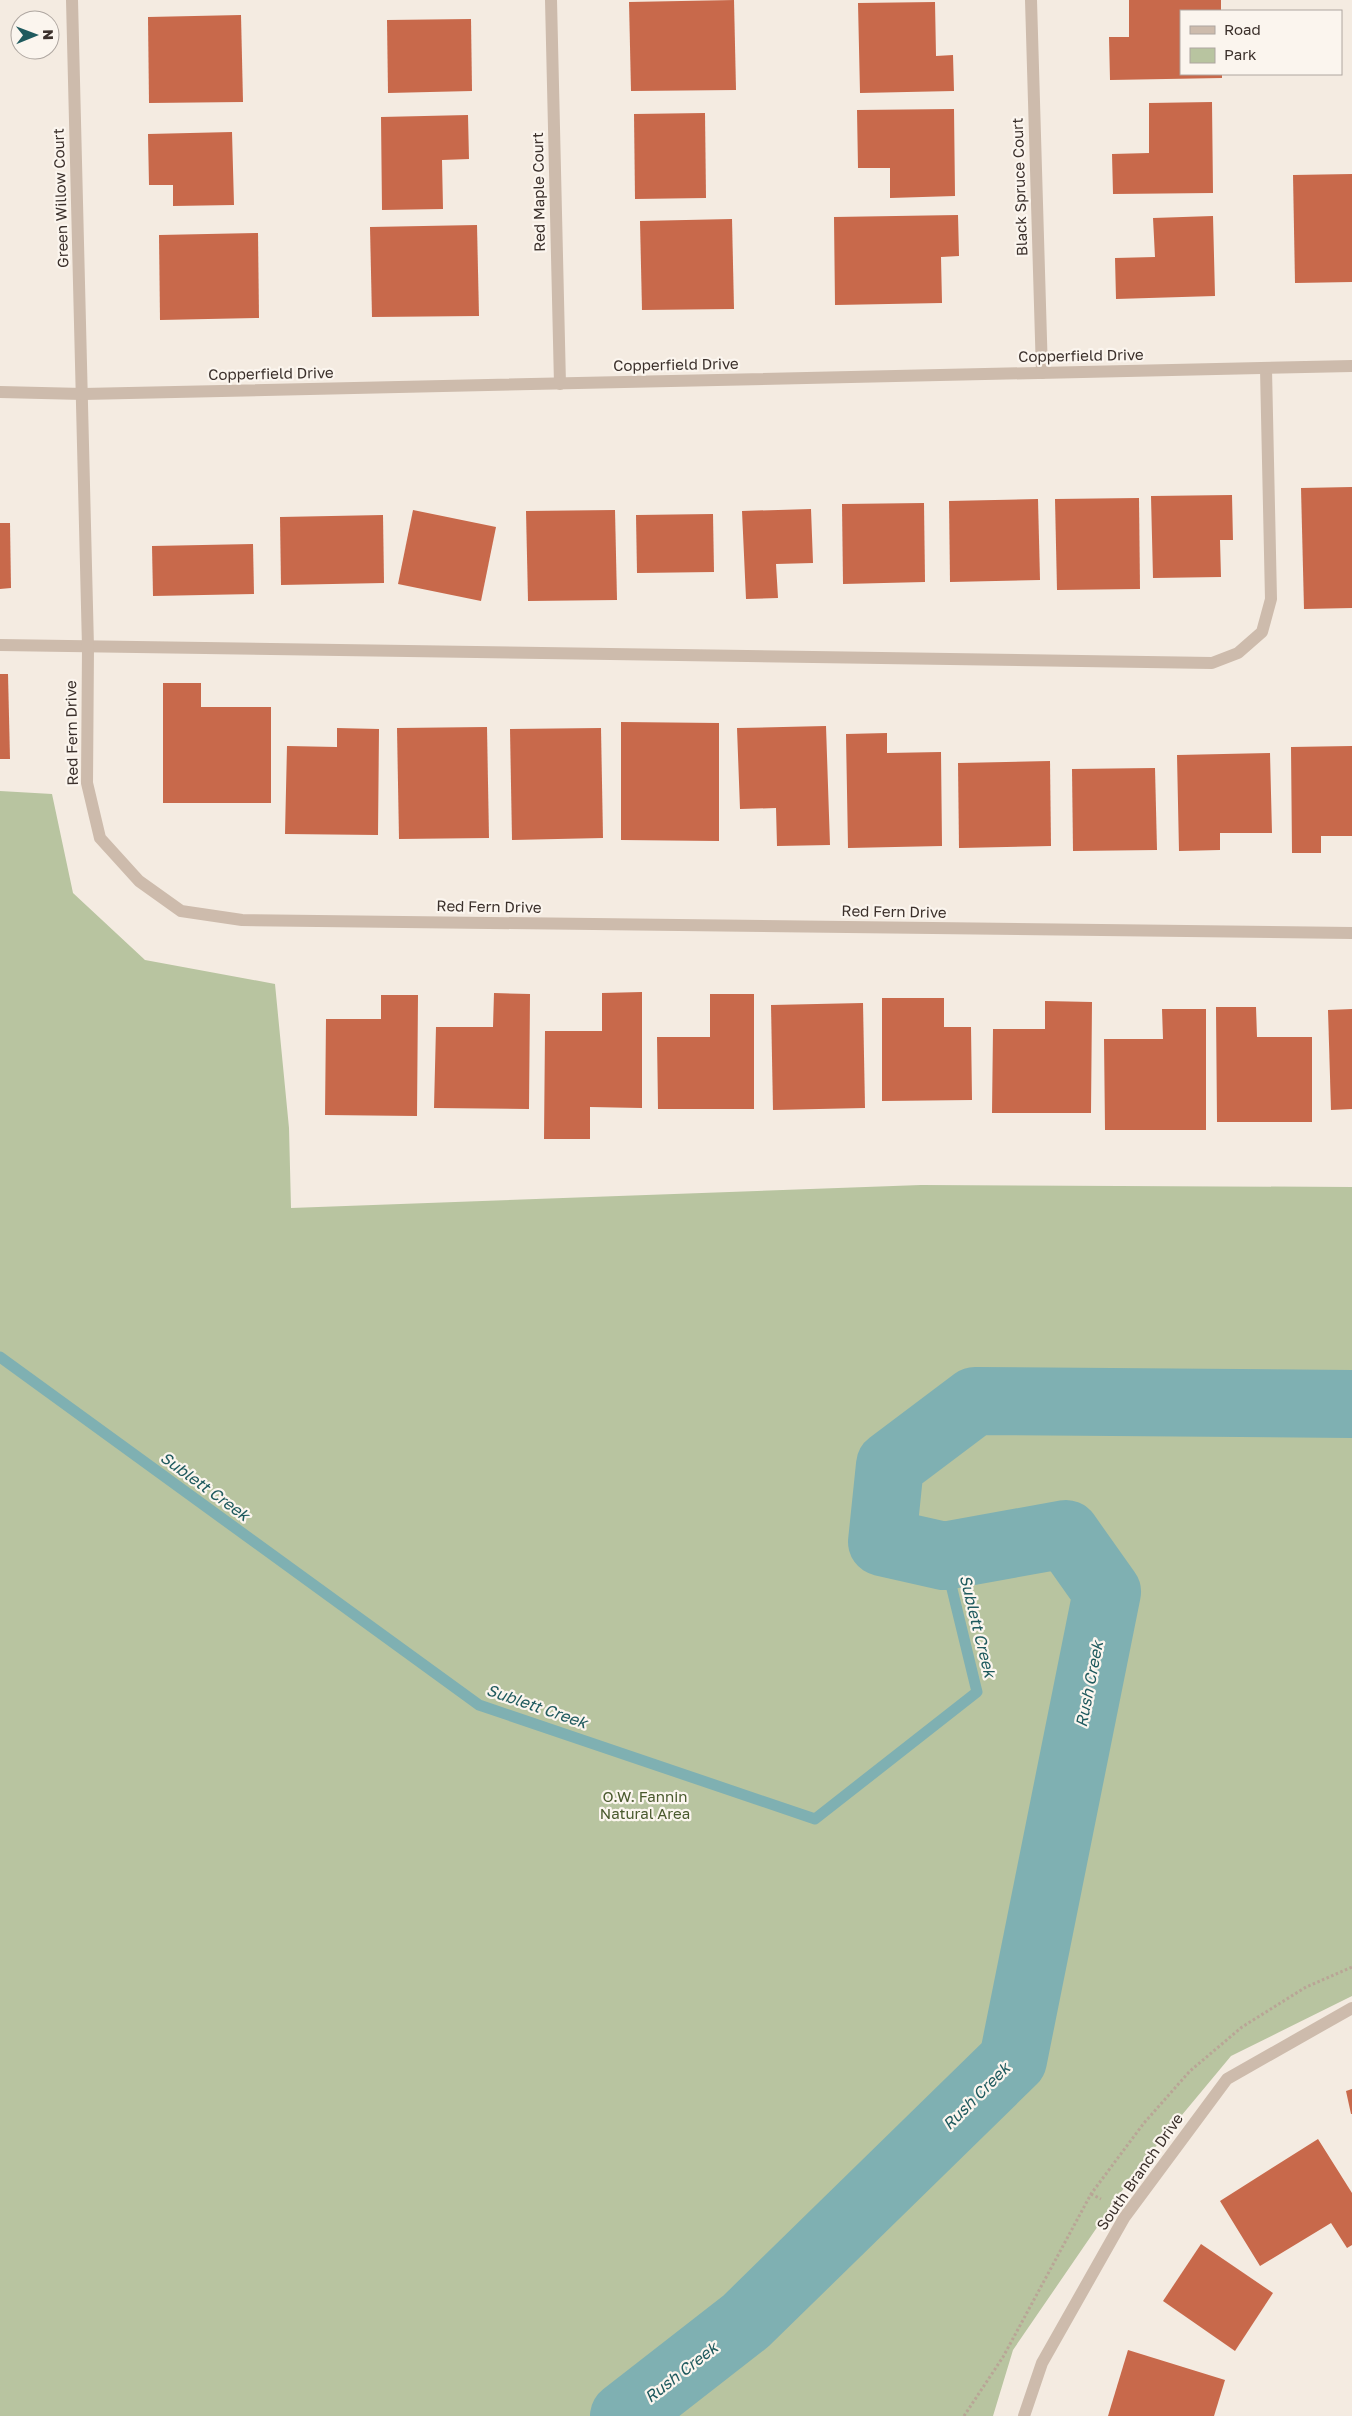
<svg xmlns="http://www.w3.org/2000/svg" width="1352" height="2416" font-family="'Golos Text',sans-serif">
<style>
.green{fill:#b8c4a0}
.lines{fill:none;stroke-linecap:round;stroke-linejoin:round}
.stream{stroke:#7fb0b2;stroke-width:11}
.river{stroke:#7fb0b2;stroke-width:68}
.building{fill:#c8694b}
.path{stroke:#b9a596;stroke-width:3;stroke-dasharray:2.5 2.5;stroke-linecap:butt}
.lane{stroke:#cdbbac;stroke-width:12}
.street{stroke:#cdbbac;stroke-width:12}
.labels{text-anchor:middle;stroke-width:4.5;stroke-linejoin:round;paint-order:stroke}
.street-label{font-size:15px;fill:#3b302b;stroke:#fbf5ee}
.park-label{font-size:15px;fill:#4a5a2e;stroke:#fbf5ee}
.water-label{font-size:16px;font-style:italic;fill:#1f5a5e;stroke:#fbf5ee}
</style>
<rect width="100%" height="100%" fill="#f4ebe1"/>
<polygon class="green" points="0,791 52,794 73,893 145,960 275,984 289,1128 291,1208 921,1185 1352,1187 1352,1996 1231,2056 1137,2169 1013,2350 993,2416 0,2416"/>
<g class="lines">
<polyline class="stream" points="0,1357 479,1705 815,1819 977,1692 944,1556"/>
<polyline class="river" points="624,2416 746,2321 1013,2060 1107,1592 1066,1534 944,1556 882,1542 890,1465 975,1401 1352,1404"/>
</g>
<g class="building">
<polygon points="734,0 736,90 631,91 629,2"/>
<polygon points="1129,0 1221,0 1221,11 1181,11 1181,74 1222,74 1222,78 1110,80 1109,37 1129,37"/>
<polygon points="935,2 936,56 953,55 954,91 860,93 858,3"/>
<polygon points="241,15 243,102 149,103 148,17"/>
<polygon points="471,19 472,91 388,93 387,20"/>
<polygon points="1212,102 1213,193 1113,194 1112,154 1149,153 1149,103"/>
<polygon points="954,109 955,196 890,198 890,168 858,168 857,110"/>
<polygon points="705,113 706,198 635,199 634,114"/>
<polygon points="468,115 469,159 442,160 443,209 382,210 381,117"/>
<polygon points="232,132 234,205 173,206 173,185 149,185 148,134"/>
<polygon points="1352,174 1352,282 1295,283 1293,175"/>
<polygon points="958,215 959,256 941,257 942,303 835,305 834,217"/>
<polygon points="1213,216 1215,296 1116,299 1115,258 1155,257 1153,218"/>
<polygon points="732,219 734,309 642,310 640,221"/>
<polygon points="477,225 479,316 372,317 370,227"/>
<polygon points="258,233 259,318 160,320 159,235"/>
<polygon points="1352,487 1352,608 1304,609 1301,488"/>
<polygon points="1232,495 1233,540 1220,540 1221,577 1153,578 1151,496"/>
<polygon points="1139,498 1140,589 1057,590 1055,499"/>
<polygon points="1038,499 1040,580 950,582 949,501"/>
<polygon points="924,503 925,582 843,584 842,504"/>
<polygon points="811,509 813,563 776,564 778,598 746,599 742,511"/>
<polygon points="413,510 496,527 481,601 398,584"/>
<polygon points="615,510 617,600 528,601 526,511"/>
<polygon points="713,514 714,572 637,573 636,515"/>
<polygon points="383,515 384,583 281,585 280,517"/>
<polygon points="0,523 10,523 11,588 0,589"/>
<polygon points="253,544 254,594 153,596 152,546"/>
<polygon points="0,674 8,674 10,759 0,759"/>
<polygon points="163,683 201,683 201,707 271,707 271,803 163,803"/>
<polygon points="621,722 719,723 719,841 621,840"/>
<polygon points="826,726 830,845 777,846 776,808 740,809 737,728"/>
<polygon points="487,727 489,838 399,839 397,728"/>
<polygon points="337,728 379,729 378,835 285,834 287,746 337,747"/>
<polygon points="601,728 603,838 512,840 510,729"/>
<polygon points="887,733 887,753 941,752 942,846 848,848 846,734"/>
<polygon points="1352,746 1352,836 1321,836 1321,853 1292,853 1291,747"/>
<polygon points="1270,753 1272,833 1220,833 1220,850 1179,851 1177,755"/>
<polygon points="1050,761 1051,846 959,848 958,763"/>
<polygon points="1155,768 1157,850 1073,851 1072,769"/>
<polygon points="642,992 642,1108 590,1107 590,1139 544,1139 545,1031 602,1031 602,993"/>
<polygon points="494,993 530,994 529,1109 434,1108 436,1027 493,1027"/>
<polygon points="710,994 754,994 754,1109 658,1109 657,1037 710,1037"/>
<polygon points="381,995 418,995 417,1116 325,1115 326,1019 381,1019"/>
<polygon points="882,998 944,998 944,1027 971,1027 972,1100 882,1101"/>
<polygon points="1045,1001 1092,1002 1091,1113 992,1113 993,1029 1045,1029"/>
<polygon points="863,1003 865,1108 773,1110 771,1005"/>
<polygon points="1216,1007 1256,1007 1257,1037 1312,1037 1312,1122 1217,1122"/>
<polygon points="1162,1009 1206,1009 1206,1130 1105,1130 1104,1039 1163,1039"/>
<polygon points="1352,1009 1352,1109 1331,1110 1328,1010"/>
<polygon points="1352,2089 1352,2114 1351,2114 1346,2091"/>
<polygon points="1318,2139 1352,2193 1352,2245 1347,2248 1331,2223 1260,2266 1220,2201"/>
<polygon points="1201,2244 1273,2293 1235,2351 1163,2301"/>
<polygon points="1128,2350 1225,2380 1214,2416 1108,2416"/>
</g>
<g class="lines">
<g class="path">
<polyline points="1091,2194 1101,2199"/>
<polyline points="964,2416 1003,2357 1091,2194 1144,2123 1190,2071 1242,2027 1306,1987 1352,1967"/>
</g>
<polyline class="lane" points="0,645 1212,663 1238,653 1262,632 1271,599 1266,369"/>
<g class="street">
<polyline points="72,0 88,647 87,783 100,838 139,881 181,911 242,920 1352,933"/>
<polyline points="551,0 560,384"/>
<polyline points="1031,0 1042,373"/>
<polyline points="0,392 83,394 1352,366"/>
<polyline points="1024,2416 1042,2363 1124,2218 1227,2079 1352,2008"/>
</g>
</g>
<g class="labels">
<g class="street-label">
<text transform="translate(1020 187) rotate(-92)" y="5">Black Spruce Court</text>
<text transform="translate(539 192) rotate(-91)" y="5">Red Maple Court</text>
<text transform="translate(61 198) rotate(-92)" y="5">Green Willow Court</text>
<text transform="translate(1081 356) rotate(-1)" y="5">Copperfield Drive</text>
<text transform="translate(676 365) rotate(-1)" y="5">Copperfield Drive</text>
<text transform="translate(271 374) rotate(-1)" y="5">Copperfield Drive</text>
<text transform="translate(72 733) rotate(-91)" y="5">Red Fern Drive</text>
<text transform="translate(489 907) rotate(1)" y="5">Red Fern Drive</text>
<text transform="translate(894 912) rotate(1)" y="5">Red Fern Drive</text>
<text transform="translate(1140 2172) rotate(-55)" y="5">South Branch Drive</text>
</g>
<g class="park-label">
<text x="645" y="1802">O.W. Fannin<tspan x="645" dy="17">Natural Area</tspan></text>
</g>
<g class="water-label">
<text transform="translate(205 1486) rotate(36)" y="6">Sublett Creek</text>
<text transform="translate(978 1626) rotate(76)" y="6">Sublett Creek</text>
<text transform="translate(1089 1684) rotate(-79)" y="6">Rush Creek</text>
<text transform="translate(537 1706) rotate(19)" y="6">Sublett Creek</text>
<text transform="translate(976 2096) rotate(-45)" y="6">Rush Creek</text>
<text transform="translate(681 2372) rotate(-38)" y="6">Rush Creek</text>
</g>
</g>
<rect x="1180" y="10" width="162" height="65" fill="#fbf5ee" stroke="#aea6a0"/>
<rect x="1190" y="26" width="25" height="8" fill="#cdbbac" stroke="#aea6a0"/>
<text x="1224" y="35" font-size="15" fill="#3b302b">Road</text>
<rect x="1190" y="48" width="25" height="15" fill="#b8c4a0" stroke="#aea6a0"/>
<text x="1224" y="60" font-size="15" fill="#3b302b">Park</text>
<g transform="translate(35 35) rotate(89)"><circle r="24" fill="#fbf5ee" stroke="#aea6a0"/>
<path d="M0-4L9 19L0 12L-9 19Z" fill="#1f5a5e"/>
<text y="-8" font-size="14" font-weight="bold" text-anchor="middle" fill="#3b302b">N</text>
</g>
</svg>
